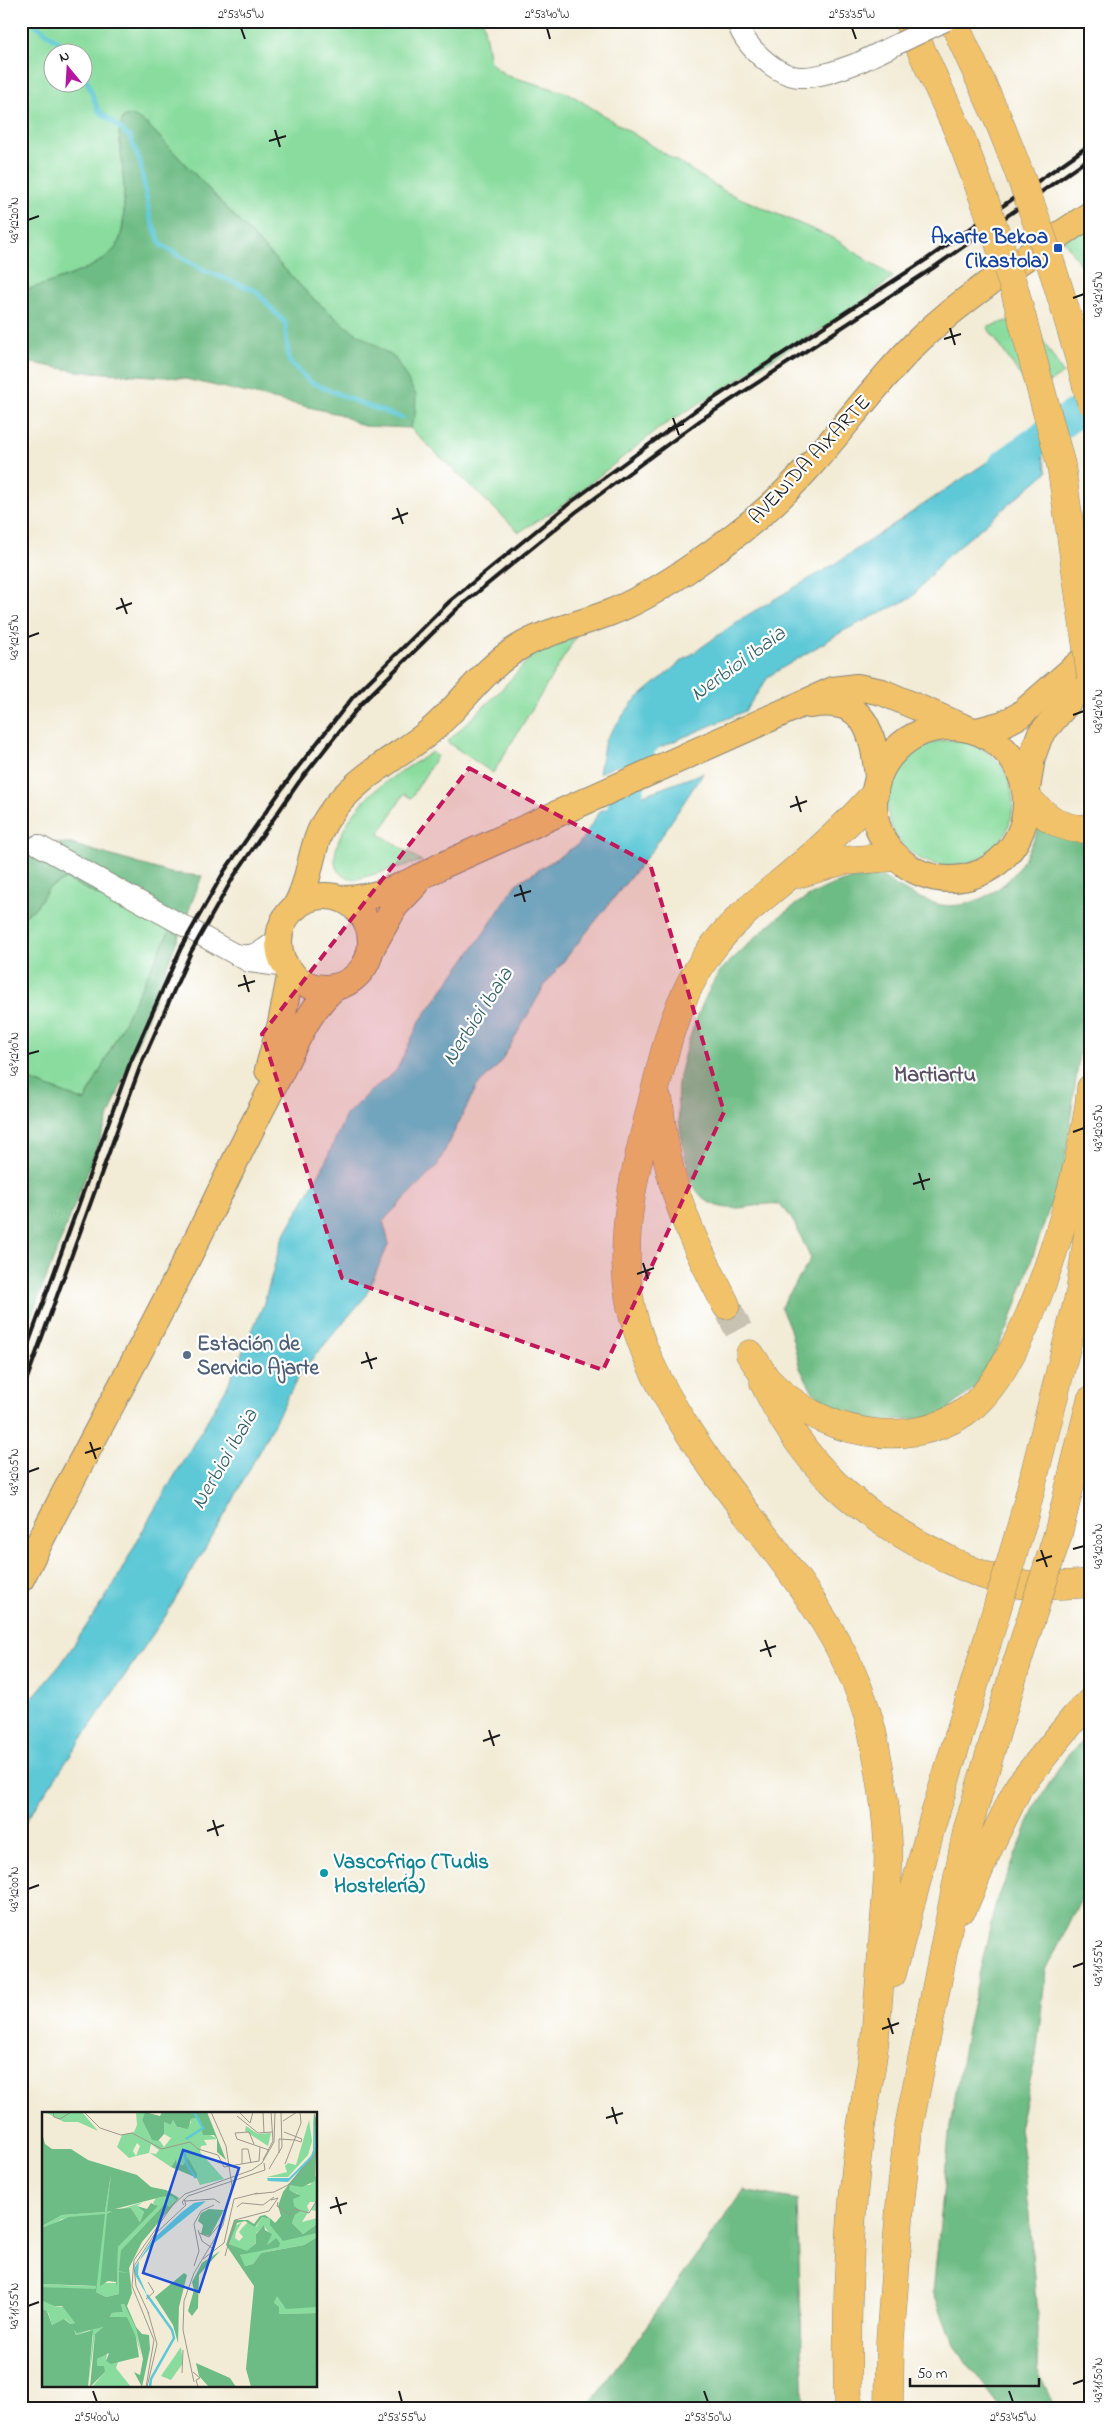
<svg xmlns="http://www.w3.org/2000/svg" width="1112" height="2430" font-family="'Indie Flower',sans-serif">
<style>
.green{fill:#89dc9e;stroke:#527c5d;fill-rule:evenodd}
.forest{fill:#6ebc85;stroke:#456c50}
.water{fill:#5dc8d6;stroke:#3c7279}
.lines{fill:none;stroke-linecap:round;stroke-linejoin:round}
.stream{stroke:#5dc8d6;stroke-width:5}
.river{stroke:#5dc8d6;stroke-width:31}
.highway-tunnel{stroke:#c7c2b1;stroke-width:28;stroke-dasharray:28 14;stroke-linecap:butt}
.minor-casing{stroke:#878479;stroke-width:22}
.major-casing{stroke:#878479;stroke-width:28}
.highway-casing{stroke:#878479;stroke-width:29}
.minor{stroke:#fff;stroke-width:20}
.major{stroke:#f2c26a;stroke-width:26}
.highway{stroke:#f2c26a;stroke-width:28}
.rail{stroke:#1c1c1c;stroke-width:4}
.minor-bridge-casing{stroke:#878479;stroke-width:22;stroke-linecap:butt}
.highway-bridge-casing{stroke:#878479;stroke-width:29;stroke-linecap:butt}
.minor-bridge{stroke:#fff;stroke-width:20}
.highway-bridge{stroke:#f2c26a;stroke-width:28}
.marked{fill:#c2185b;fill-opacity:0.2;stroke:#c2185b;stroke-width:4;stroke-dasharray:10 6;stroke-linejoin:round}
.ticks{fill:none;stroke:#1c1c1c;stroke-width:2}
.transit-dot{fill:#1a4fb4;stroke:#fff;stroke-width:2}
.service-dot{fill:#5c6f8a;stroke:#fff;stroke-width:2}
.culture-dot{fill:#0f9aa8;stroke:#fff;stroke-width:2}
.labels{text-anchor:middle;stroke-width:4.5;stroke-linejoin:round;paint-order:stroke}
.transit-label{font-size:21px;font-weight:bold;fill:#164399;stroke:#fff;text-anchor:end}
.street-label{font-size:21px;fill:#1c1c1c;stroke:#fff}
.service-label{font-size:21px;font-weight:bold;fill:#4e5e75;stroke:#fff;text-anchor:start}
.culture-label{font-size:21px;font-weight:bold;fill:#0d838f;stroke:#fff;text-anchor:start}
.water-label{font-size:22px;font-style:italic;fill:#366166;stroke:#fff}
.neighbourhood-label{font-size:22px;font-weight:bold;fill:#595064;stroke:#fff}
.inset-river{fill:none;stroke:#5dc8d6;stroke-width:2.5}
.inset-road{fill:none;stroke:#9c988c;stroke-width:1}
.view{fill:#1d4ed8;fill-opacity:0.15;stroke:#1d4ed8;stroke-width:2.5}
.inset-edge{fill:none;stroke:#1c1c1c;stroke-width:2.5}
.neatline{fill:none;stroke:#1c1c1c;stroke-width:2}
.ticks-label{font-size:12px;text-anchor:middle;fill:#1c1c1c}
</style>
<rect width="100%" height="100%" fill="#fff"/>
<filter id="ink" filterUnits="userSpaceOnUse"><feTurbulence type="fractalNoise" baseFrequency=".02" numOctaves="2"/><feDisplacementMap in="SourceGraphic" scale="10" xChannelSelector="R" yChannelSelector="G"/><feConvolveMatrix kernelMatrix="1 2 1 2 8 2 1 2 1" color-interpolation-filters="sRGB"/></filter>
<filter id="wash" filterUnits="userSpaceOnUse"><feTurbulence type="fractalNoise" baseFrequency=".0096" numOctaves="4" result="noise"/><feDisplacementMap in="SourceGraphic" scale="20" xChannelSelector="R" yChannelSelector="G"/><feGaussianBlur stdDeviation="1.12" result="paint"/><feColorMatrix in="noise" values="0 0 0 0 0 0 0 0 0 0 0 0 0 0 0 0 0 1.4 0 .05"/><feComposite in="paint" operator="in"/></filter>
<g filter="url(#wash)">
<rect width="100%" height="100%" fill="#f2ebd6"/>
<g class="green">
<path d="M21,21H483L490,62L505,75L568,93L726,192L835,239L893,277L853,310L662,426L560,507L519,532L410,428L415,415L347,327L311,297L148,125L119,131C121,159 133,233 112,252C91,272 49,282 21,292ZM52,52H82V82H52Z"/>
<polygon points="1091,221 1091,281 1062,237"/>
<polygon points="1027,315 1063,373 1033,394 987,327"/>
<polygon points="576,637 493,773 447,742 500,691 537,650"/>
<circle cx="950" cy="803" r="63"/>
<path d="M432,752L437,756L411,798L404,794L379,834L422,861L357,879C347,879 337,875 335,863C334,854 338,841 342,833C363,791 394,777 432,752Z"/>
<polygon points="65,879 170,930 85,1101 21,1077 21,919 35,908 49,888"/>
</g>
<g class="forest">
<path d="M131,115L148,125L311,297L347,327L395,358L416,395L415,415L410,428L363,426L339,414L181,378L76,371L21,361V292C49,282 91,272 112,252C133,233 121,159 119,131L123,118Z"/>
<path d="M1040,826L1082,841L1088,987L1065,1163L1008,1328L977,1386L939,1417L874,1422L840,1411L813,1392L800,1368L790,1329L781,1307L811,1259C803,1243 795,1218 781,1206C769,1195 715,1229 693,1184C684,1164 675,1105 678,1084C681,1056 703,997 718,974C723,967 731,961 737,955C764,928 801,895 838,883C851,878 869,878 883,877C899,888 918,899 937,904C966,912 1004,891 1019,867C1028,854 1033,840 1040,826Z"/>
<polygon points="21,835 38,842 71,844 170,873 202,876 21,1343 21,1077 85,1101 170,930 66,879 49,888 35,908 21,919"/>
<polygon points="1091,1734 1091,1878 1046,1970 1036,2056 1019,2128 1026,2177 1038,2329 1037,2369 1056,2409 1002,2409 955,2347 933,2292 950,2126 968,2023 995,1906 1035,1806 1067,1756"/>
<polygon points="744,2190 797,2200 804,2409 587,2409"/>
</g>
<g class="water">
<polygon points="1035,430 1047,472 943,560 911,598 845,630 769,676 745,711 599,773 605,740 633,702 678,664 744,617 833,565"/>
<polygon points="703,773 653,849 546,983 499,1065 477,1086 437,1166 383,1221 389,1243 365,1297 301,1372 230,1506 166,1615 21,1828 21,1711 61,1664 113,1586 149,1519 227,1387 263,1306 282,1239 323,1167 346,1115 368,1093 396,1071 420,1021 484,933 516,884 579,844 600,811"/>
</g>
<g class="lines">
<g class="stream">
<polyline points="32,22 72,52"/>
<polyline points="82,67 98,110 130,137 140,162 150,217 161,245 203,270 256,291 285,323 289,361 310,382 365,405 402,418"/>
</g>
<g class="river">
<polyline points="1004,465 1073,415 1091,410"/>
<polyline points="613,843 641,744 662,723"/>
</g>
</g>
</g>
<g filter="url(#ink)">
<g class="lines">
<polyline class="highway-tunnel" points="726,1305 744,1341"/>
<g class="minor-casing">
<g id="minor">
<path d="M737,21C742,44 775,75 799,77C819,78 841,69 860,62"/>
<polyline points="38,845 249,962 287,967"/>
<path d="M236,954C254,959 267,948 280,937"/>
</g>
</g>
<g class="major-casing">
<g id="major">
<path d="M810,705C866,695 873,733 878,777"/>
<circle cx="950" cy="803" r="76"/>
<polyline points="977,731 1003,724 1020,715 1091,653"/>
<polyline points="1027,789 1032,757 1040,735 1091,675"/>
<circle cx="325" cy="942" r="46"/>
<path d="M342,899C378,899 410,883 441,866L833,690L857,687L882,692L968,729"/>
<path d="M295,908C312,879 309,845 328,817C351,781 389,762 423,737C458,711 480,671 518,648C546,631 578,625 609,613C658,594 718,550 759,516C820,465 863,395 920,339C971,291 1033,253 1091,214"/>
<polyline points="371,949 395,906 416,884"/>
<polyline points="268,1070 281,1023 291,972"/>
<path d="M21,1579C80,1460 145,1345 203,1227C228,1176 252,1125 279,1075C295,1044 308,1010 335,987"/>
</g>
</g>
<g class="highway-casing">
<g id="highway">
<polyline points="908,21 959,133"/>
<polyline points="953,21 997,117"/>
<path d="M1027,798C1045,817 1063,832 1091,828"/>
<polyline points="798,874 841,861 896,857"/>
<path d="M659,1102C663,1142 670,1181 685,1218C696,1248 712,1276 726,1305"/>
<path d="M750,1354C756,1362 761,1372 767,1380C792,1406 827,1425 862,1431C898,1438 939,1432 969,1409C1031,1361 1084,1165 1091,1088"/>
<path d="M764,1383C804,1467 858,1514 940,1555C964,1568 991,1580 1018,1584C1043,1587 1067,1585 1091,1583"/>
<polyline points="1023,1520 1080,1292 1091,1212"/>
<polyline points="1058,1534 1091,1400"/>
<polyline points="963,1908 989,1847 1019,1786 1076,1716 1091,1701"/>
<polyline points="892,1974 931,1827 986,1646"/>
<path d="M848,2409C846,2317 848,2225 860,2134C864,2104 871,2075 874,2046C878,2010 880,1975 883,1939C885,1907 890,1874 888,1842C886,1809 881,1776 875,1745C855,1641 781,1560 720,1478C683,1426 639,1360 629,1296C619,1232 636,1165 652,1103C665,1049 675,1001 708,954C730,922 761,899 791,874C821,849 848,824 874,795"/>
<polyline points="889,2409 890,2341 900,2206 908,2131 967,1831 1016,1666"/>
</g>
</g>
<use href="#minor" class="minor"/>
<use href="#major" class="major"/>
<use href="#highway" class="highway"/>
<g class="rail">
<polyline points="21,1364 130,1063 181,948 225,870 291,776 353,697 450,601 570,503 696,410 927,259 1091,144"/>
<polyline points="21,1395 140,1067 191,952 234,876 299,782 361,704 457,609 576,512 702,419 933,268 1091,157"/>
</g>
<g class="minor-bridge-casing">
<polyline id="minor-bridge" points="860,62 945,21"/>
</g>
<g class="highway-bridge-casing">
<g id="highway-bridge">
<path d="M997,117C1035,209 1066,305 1091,402"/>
<polyline points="959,133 987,207 1014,288 1061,465 1091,677"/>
<polyline points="986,1646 1023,1520"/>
<polyline points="1016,1666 1058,1534"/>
</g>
</g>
<use href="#minor-bridge" class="minor-bridge"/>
<use href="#highway-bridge" class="highway-bridge"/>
</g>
</g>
<path class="marked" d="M469,768L650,864L724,1112L603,1370L342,1278L262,1034Z"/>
<path class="ticks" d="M241,28L245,39M547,28L550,39M852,28L856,39M275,130L280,147M269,141L286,136M28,220L39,216M1073,298L1084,294M950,328L955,345M944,339L961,334M673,418L679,435M668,429L684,424M397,508L403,524M392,519L408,513M121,598L127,614M116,609L132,603M28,637L39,633M1073,715L1084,711M796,796L801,812M790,807L807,801M520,885L525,902M514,896L531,891M244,975L249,992M238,986L255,981M28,1054L39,1051M1073,1132L1084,1128M919,1173L924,1190M913,1184L930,1179M643,1263L648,1279M637,1274L654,1268M366,1352L372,1369M361,1363L377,1358M90,1442L96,1459M85,1453L101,1448M28,1472L39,1468M1073,1549L1084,1546M1041,1550L1047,1567M1036,1561L1052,1556M765,1640L771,1657M760,1651L776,1646M489,1730L494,1746M483,1741L500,1735M213,1820L218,1836M207,1831L224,1825M28,1889L39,1885M1073,1967L1084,1963M888,2018L893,2034M882,2029L899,2023M612,2107L617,2124M606,2118L623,2113M336,2197L341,2214M330,2208L347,2203M28,2306L39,2302M1073,2384L1084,2380M93,2391L97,2402M399,2391L402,2402M704,2391L708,2402M1009,2391L1013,2402"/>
<rect class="transit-dot" x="1053" y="243" width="10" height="10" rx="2.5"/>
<circle class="service-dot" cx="187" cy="1355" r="5"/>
<circle class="culture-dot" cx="324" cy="1873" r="5"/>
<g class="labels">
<g class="transit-label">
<text x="1048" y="243">Axarte Bekoa<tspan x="1048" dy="24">(ikastola)</tspan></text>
</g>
<g class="street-label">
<text transform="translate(809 459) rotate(-47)" y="7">AVENIDA AIXARTE</text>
</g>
<g class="service-label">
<text x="197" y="1350">Estación de<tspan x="197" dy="24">Servicio Ajarte</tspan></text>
</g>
<g class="culture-label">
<text x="334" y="1868">Vascofrigo (Tudis<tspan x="334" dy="24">Hostelería)</tspan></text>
</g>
<g class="water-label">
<text transform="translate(737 662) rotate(-36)" y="8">Nerbioi ibaia</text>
<text transform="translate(476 1015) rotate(-57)" y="8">Nerbioi ibaia</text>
<text transform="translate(223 1458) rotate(-60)" y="8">Nerbioi ibaia</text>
</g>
<g class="neighbourhood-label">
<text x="935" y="1081">Martiartu</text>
</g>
</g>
<g transform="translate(42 2112)">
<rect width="275" height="275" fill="#f2ebd6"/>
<path d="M3,0H40L56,19L36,10H22ZM94,0H103L100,8L109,26L118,29L122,35L129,26L122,22V10L129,13L131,8L135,15L139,16L149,11V7L157,6L160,19L176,27L162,28L165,33L159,34L158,40L182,67L158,73L146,47L141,53H135L133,48L129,55L108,41L114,42L117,38L109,32L107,41L94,44L98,34L95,31L91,39L94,44L87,46L75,35L80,23L92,20L95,13ZM267,8L270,29L266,43L246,65H225L245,60L243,54L246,51L254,53ZM204,14L216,22L229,21L226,34L203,19ZM69,62L66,100L70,99L59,171H75L76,135L115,94L111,91L114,86L130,83L134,88L127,95L119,96L79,138L87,161L77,182L64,185L54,180V104L20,107L2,117L0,114L20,103L63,100ZM275,62V99L269,98L273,90H268L265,94L267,99L260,110L275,106V112L261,122L250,111L253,103L259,99L251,94L250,87L256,82L246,78L248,73H268ZM101,90L95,94L102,100L98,110L89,96L73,99ZM220,105L228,107L246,126L275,121V125L262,133L219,141L211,152L203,154L197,144L205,140L187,132L193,114L200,110L194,120L193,126L197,129L201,125L197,120L200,116L206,110L214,115ZM222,114L229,123L225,133L233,127L234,134L206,139L216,128L214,121ZM0,172L41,174H54L53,177H34L0,175ZM235,183L275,195V201L237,202L232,191ZM0,187L12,194L21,195L33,211L28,212L23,207L10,213L6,200L0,197ZM79,192H82L94,217L99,243L94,225L82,206H68L70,201L81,200ZM62,214L53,222L46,275L51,223L48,218L34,223L32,217L41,219ZM139,235L141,251L129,268L119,264ZM65,241L64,249L76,250L74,256L89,275H50L63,260L60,254H55V247Z" fill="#89dc9e" fill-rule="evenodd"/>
<path d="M103,0L118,4L120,0H165L184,48L175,40V27L172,23H161L157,6L149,7L146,17L135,15L131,8L129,13L122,10V22L116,29L110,28L100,8ZM272,0L275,10L273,69L260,75L248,73L247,78L259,84L251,87L252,94L259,99L253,103L250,111L261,122L275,112V121L241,129L228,113V107L220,105L213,115L203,109L195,111L187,132L205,139L214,131V122L222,113L223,118L230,122L225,133L234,126L238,131L237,135L198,143L203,154L211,152L219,141L262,133L275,125V195L244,197L235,184L232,191L237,195V202L275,201V275H209L204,257L212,174L184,133L192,108H206L212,112L218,104L223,103L229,107L233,111L239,104L236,94L241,80L271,41ZM0,21L3,32L10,37H29L46,48L95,63L109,75L124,78L137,86L100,130L87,156L90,181L85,194L94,215L100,222L107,223L108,237L100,275L92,260L98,263L101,247L94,217L82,192H79L81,200L70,201L68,205H85L94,225L97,245L69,252L64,249L67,241L55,247V254H62L63,260L48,275L53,222L61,215L35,221L32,218L34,223L51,218L46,275H0V197L5,199L10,213L22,207L28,212L33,211L20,194H12L1,189L0,175L53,177L54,174L0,172V116L27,105L63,102L54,180L64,185L77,182V160L87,161L77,159L79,138L119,96L123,92L127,95L134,88L130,84L119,85L73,97L89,96L98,110L102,100L95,94L105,97L109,91L116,94L76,135L75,175L74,170L66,169L58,174L65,102L70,99L65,100L69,62L63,100L20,103L0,114ZM146,46L155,62V66L129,55L134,47L135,53H141ZM167,97L182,98L168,124L159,122L161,113L156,109L159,101ZM178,139L157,163L156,196L150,204L146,199L152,178L150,170L160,151ZM142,161L145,163L137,195L136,231L131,213L113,185ZM154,251L188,266L194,275H167L157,264Z" fill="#6ebc85"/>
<path d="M271,0L274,35L270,46L246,70L226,69L225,66H247L269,44L272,35ZM164,89L111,132L97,149L96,162L106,185L93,163V155L110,128L140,100L152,91Z" fill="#5dc8d6"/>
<path class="inset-river" d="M144,27L161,16L152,0M142,39L145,53L154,66M105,183L130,218L132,226L109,267L108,275"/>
<path class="inset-road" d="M11,0L12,5L18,7L29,0M42,0L58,16L79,23L90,21L120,37L148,30L156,37L176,43L182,55L217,49L218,35M197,0L208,11L211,0M221,0L222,21M195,4L216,21L230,20M241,9L255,0M242,20L260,27L259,30L253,28M212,32L207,20L193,21L195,27L227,38M237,41V27L253,28M221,48L231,29L229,0M200,52V37H206L209,51M243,52L259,11L258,0M227,57L240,35L239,0M213,82L232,80L246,73L275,41M143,89L172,87L178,91M236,90L235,94L248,103L253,97L267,101L275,88M142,93L140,90L146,84L223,58L222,51M195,95L200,91L221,93L232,85M156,118L160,129L170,136M157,121L167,125L178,112M183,144L193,108L227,99L236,86L229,88M161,147L182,131L192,87L216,81M152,154L157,139L152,112L159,99L172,93M104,187L112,180L106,170M107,202L94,174L92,154L112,123L144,93L142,87M151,260L158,266L154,268L156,275M140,261L141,238M152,270L141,218L142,189L152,161L181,113L190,74L184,34L169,0M104,275L112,228L90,174L92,148L130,94L143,82L210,58L220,51L232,30L233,0M105,275L115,232L106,200"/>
<path class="view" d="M141,38L197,56L157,180L101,161Z"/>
<rect width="275" height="275" class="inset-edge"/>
</g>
<rect width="1112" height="2430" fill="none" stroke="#fff" stroke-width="55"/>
<g transform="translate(68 68) rotate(342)"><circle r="24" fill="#ffffff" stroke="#a4a4a4"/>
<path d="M0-4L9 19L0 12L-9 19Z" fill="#b5179e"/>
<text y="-8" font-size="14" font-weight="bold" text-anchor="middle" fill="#1c1c1c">N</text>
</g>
<path d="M910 2378v8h129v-8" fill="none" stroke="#1c1c1c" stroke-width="2.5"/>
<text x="917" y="2378" font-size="15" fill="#1c1c1c" stroke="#ffffff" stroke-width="4" paint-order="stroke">50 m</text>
<rect x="28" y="28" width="1056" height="2374" class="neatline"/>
<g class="ticks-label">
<text x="241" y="18">2°53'45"W</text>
<text x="547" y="18">2°53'40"W</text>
<text x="852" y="18">2°53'35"W</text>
<text transform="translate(14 220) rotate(-90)" y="4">43°12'20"N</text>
<text transform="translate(1098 294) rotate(-90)" y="4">43°12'15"N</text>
<text transform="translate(14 637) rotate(-90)" y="4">43°12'15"N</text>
<text transform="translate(1098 711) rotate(-90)" y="4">43°12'10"N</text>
<text transform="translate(14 1054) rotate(-90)" y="4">43°12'10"N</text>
<text transform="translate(1098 1128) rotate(-90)" y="4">43°12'05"N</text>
<text transform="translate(14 1472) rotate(-90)" y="4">43°12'05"N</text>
<text transform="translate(1098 1546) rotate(-90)" y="4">43°12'00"N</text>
<text transform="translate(14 1889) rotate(-90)" y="4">43°12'00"N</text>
<text transform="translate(1098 1963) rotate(-90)" y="4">43°11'55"N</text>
<text transform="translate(14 2306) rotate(-90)" y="4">43°11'55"N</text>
<text transform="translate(1098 2380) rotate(-90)" y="4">43°11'50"N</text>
<text x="97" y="2421">2°54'00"W</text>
<text x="402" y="2421">2°53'55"W</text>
<text x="708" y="2421">2°53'50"W</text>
<text x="1013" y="2421">2°53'45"W</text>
</g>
</svg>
